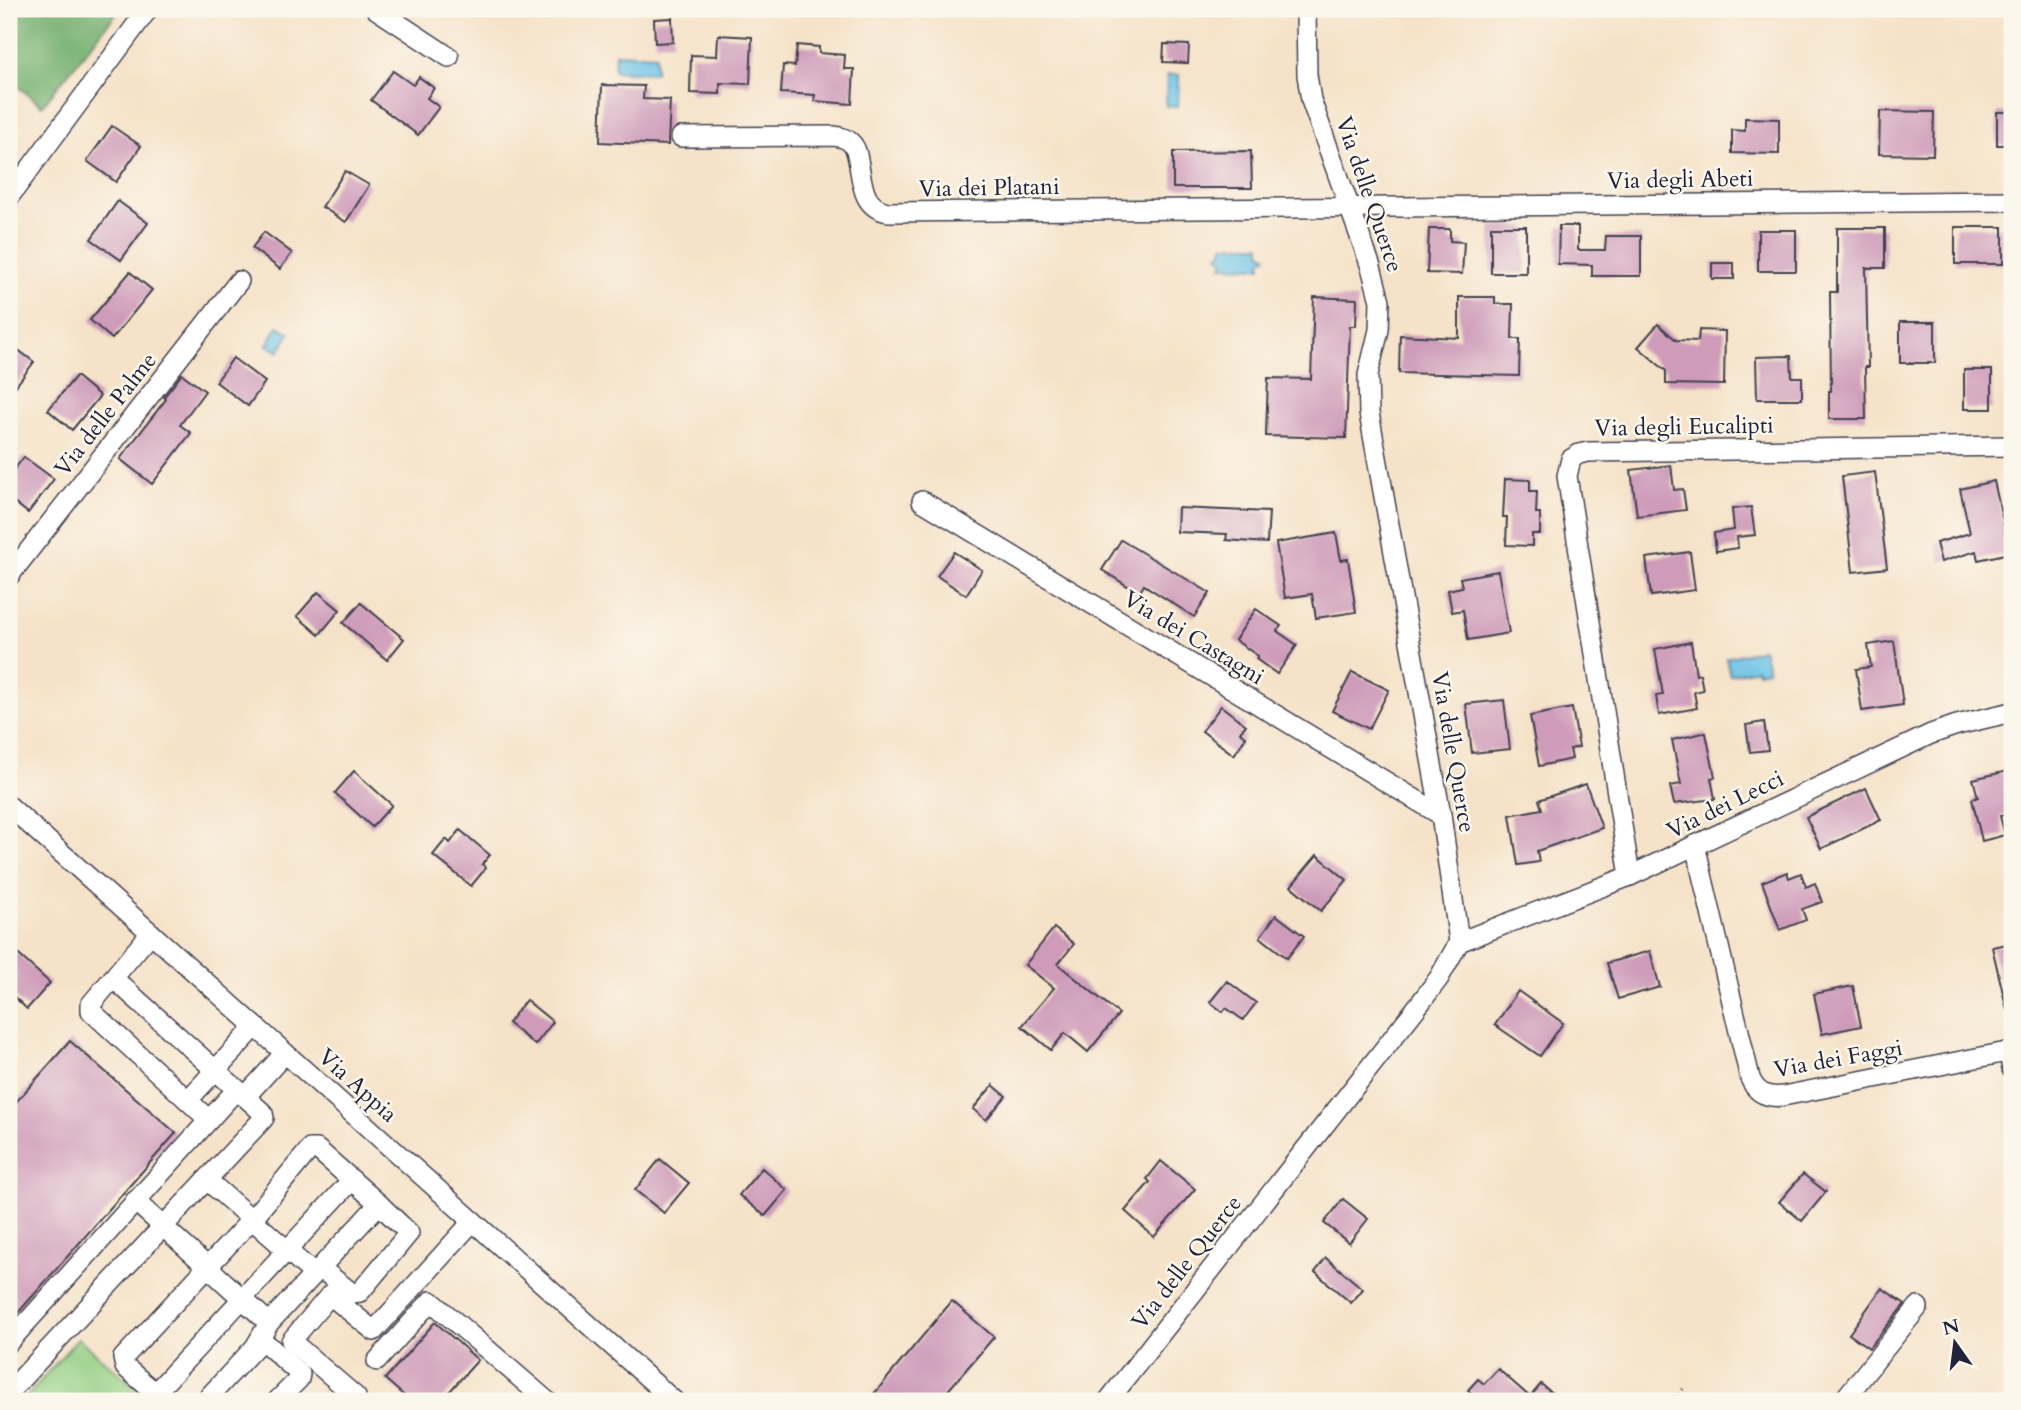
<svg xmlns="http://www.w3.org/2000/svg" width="2021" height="1410" font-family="Cardo,serif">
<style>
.green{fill:#92cd81;stroke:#5a785e;stroke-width:2}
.forest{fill:#75b06f;stroke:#4c6955;stroke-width:2}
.water{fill:#6ac2e7;stroke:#467291;stroke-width:2}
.building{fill:#ce9bb9}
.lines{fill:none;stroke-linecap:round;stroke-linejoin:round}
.minor-casing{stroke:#423f50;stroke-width:22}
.path{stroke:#423f50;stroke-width:3.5;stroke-dasharray:2 5;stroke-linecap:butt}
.minor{stroke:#fff;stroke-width:19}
.labels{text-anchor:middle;stroke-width:5;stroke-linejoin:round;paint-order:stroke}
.street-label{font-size:23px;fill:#22223b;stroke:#fbf7ec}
</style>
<rect width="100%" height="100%" fill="#fbf7ec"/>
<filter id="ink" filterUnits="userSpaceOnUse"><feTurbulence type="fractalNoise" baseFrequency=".0143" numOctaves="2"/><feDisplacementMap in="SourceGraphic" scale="14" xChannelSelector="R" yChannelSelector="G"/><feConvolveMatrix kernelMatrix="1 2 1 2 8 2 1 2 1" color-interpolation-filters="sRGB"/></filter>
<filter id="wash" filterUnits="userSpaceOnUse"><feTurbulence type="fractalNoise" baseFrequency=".00686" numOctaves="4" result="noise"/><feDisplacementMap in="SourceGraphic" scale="28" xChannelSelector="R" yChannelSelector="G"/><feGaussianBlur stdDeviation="1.57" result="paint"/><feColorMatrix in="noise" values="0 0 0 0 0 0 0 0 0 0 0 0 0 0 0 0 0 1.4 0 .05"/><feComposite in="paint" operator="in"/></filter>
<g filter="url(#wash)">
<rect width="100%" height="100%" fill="#f5e2c8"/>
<polygon class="green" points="78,1338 151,1401 23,1401"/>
<polygon class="forest" points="9,9 120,9 42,106 9,79"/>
<g class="water">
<polygon points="615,53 656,55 655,73 614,71"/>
<polygon points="1167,75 1179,75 1178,107 1166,106"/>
<polygon points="1224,245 1261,245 1261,251 1267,256 1261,261 1261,267 1222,266 1224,261 1218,255 1224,249"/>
<polygon points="278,326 290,333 279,352 267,345"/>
<polygon points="1763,649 1768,670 1758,672 1757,669 1730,675 1726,658"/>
</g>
<g id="blocks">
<g class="building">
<polygon points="672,18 673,42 655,43 654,19"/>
<polygon points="718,35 752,37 750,84 720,83 720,94 690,93 691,55 717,56"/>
<polygon points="1164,44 1189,45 1188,63 1163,62"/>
<polygon points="797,45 819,47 819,53 845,55 844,69 854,69 852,104 814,101 815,95 781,93 783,65 795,66"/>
<polygon points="393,71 413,85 419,77 434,88 427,98 439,107 418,135 371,100"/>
<polygon points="602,85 644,86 643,99 670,100 668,145 600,142"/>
<polygon points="1880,111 1934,112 1933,155 1879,154"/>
<rect x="1997" y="112" width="15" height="33"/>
<polygon points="1745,118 1779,119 1779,154 1732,153 1732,130 1745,131"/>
<polygon points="112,126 141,146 116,182 87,161"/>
<polygon points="1251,151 1252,188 1173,188 1173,152"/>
<polygon points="345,171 369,185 346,222 322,207"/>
<polygon points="118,201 148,223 121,260 91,239"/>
<rect x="1491" y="226" width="35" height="47"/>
<polygon points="1559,226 1578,226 1578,250 1605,250 1606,236 1641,236 1641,276 1592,276 1592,265 1558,264"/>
<rect x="1955" y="227" width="48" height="37"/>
<polygon points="1837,228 1885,228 1885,268 1866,268 1868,367 1865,367 1866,419 1829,419 1829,391 1831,391 1830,292 1837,292"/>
<polygon points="1429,229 1450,229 1450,241 1464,242 1462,274 1427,273"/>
<rect x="1758" y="230" width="38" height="41"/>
<polygon points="264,232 292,253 280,269 252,248"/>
<rect x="1712" y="263" width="22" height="16"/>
<polygon points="130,272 152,290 112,339 90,320"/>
<polygon points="1314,297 1357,299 1356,326 1350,326 1346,438 1266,436 1268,378 1311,379"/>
<polygon points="1459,297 1495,297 1495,304 1513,304 1512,339 1520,339 1519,376 1399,373 1400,335 1459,338"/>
<rect x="1900" y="322" width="35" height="41"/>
<polygon points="1658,324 1676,340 1698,341 1699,330 1725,331 1724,385 1666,384 1666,371 1638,347"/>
<polygon points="9,343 34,362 9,395"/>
<polygon points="1791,356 1792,377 1802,377 1802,399 1757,399 1756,357"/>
<polygon points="233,358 265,382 248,406 216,382"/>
<rect x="1964" y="370" width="28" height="39"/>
<polygon points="182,374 205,391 180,425 191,433 152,484 120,459 166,399 164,397"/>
<polygon points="76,376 100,396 72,430 48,410"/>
<polygon points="24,457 54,479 28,513 9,498 9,476"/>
<polygon points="1671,465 1674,490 1683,489 1686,510 1637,516 1631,470"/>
<polygon points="1875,472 1887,568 1853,572 1842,476"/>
<polygon points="1505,479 1530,480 1530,491 1537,491 1536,513 1540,513 1540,534 1532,534 1532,546 1506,545 1507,517 1503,517"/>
<polygon points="1994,481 2010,553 1978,560 1976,551 1941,562 1936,543 1970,533 1960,489"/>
<polygon points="1751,507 1755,535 1737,537 1738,548 1716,551 1714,533 1734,530 1732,509"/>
<polygon points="1178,508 1269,512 1267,543 1226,540 1227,534 1177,532"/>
<polygon points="1336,533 1341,560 1348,559 1356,612 1316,618 1312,594 1285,598 1276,543"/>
<polygon points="1121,540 1210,593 1194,617 1144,585 1139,593 1102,570"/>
<polygon points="954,552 982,570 966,595 937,576"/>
<polygon points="1690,552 1695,590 1651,596 1646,558"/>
<polygon points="1498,571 1509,633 1468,640 1463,610 1452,612 1448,590 1462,587 1460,578"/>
<polygon points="318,592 340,610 319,635 297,616"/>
<polygon points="361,603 404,639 387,660 343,623"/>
<polygon points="1256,609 1281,626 1277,631 1297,645 1277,674 1256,659 1258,656 1235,640"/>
<polygon points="1894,641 1903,705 1862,711 1856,669 1871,667 1868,645"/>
<polygon points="1691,642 1696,675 1700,674 1703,690 1694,692 1697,708 1659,715 1656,696 1663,695 1655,649"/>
<polygon points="1352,672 1389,690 1369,729 1332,711"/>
<polygon points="1504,700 1510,749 1472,753 1466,704"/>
<polygon points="1221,706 1246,725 1240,732 1246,737 1234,755 1202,731"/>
<polygon points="1572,708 1579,747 1570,749 1572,759 1539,766 1530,716"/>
<polygon points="1764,722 1768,750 1750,752 1746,725"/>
<polygon points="1703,733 1706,733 1715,777 1711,778 1715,799 1674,804 1670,786 1681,784 1672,740"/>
<polygon points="2012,770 2012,814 2000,816 2005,835 1982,841 1972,799 1978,797 1973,779"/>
<polygon points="354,771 392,805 372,827 335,793"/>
<polygon points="1586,784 1602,828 1537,851 1539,862 1518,865 1510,815 1542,809 1539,800"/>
<polygon points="1866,788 1881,820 1821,849 1806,817"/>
<polygon points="460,830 490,855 482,864 486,868 471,886 433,855 446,839 450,843"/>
<polygon points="1317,855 1347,880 1321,911 1291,886"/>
<polygon points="1787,872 1789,878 1801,873 1806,887 1815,883 1822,902 1802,909 1806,920 1780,930 1762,882"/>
<polygon points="1276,915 1304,936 1287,958 1260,937"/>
<polygon points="1054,928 1074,944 1058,964 1119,1014 1088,1052 1065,1033 1051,1050 1022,1026 1054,988 1025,965"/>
<polygon points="2012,943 2012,1010 2007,1010 1992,947"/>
<polygon points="9,946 50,983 27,1009 9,992"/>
<polygon points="1650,951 1660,987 1618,999 1607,963"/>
<polygon points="1227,981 1256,1003 1243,1020 1226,1008 1223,1012 1210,1002"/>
<polygon points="1853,986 1861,1026 1822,1034 1814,994"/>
<polygon points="1518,991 1563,1023 1540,1056 1495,1025"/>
<polygon points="526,1000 553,1022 535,1045 508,1023"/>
<polygon points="70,1041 176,1133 9,1323 9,1110"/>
<polygon points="993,1085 1006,1096 986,1120 973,1109"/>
<polygon points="660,1159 689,1183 664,1213 635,1190"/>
<polygon points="1161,1161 1195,1189 1154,1237 1125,1211 1150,1182 1147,1179"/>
<polygon points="762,1168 787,1190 765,1216 739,1195"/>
<polygon points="1803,1174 1826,1192 1802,1221 1779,1202"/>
<polygon points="1343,1199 1368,1219 1349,1243 1324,1223"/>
<polygon points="1326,1258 1363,1289 1351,1303 1315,1272"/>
<polygon points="1882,1288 1905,1304 1869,1348 1849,1334"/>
<polygon points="952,1301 994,1337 939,1401 868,1401"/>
<polygon points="435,1322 478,1360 441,1401 410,1401 385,1379"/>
<polygon points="1498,1369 1530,1397 1541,1384 1561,1401 1481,1401 1468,1390 1478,1379 1484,1384"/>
</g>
</g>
</g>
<g filter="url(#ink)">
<use href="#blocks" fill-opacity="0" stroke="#423f50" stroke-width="2"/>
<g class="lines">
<g class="minor-casing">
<g id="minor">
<polyline points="376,9 449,57"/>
<path d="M681,137L833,136C844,137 852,140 856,151C863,174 858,207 888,212L2012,201"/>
<polyline points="9,197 148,9"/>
<polyline points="922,501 1441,815"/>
<polyline points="9,576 239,281"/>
<polyline points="9,806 674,1401"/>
<path d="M1695,845L1750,1078C1756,1093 1767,1098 1783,1096L2012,1051"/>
<polyline points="1630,876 1567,476 1571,459 1579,454 1588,452 2012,446"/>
<polyline points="1459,942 1630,876 1931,734 1957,725 2012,712"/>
<polyline points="2009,1052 2012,1069"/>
<polyline points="245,1097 285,1053"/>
<polyline points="188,1100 255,1027"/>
<polyline points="209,1120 237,1089"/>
<polyline points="207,1180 314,1274"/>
<polyline points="135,1201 269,1323"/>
<polyline points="261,1339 300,1374 299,1379 277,1401"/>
<polyline points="9,1342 209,1120 91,1011 91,1004 151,933"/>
<polyline points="377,1361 431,1301 547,1401"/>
<polyline points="9,1392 264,1118 263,1113 113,978"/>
<polyline points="155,1393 352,1180"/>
<polyline points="356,1397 291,1341 330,1295 374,1331 473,1221"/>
<polyline points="165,1401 125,1367 123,1358 252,1219 310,1149 317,1149 379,1204"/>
<polyline points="205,1401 255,1347 269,1323 379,1204 409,1233 360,1292 352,1293 320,1268"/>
<polyline points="1108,1401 1421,1002 1439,978 1459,942 1441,815 1369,413 1368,375 1379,330 1380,301 1371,267 1311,100 1307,75 1306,9"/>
<polyline points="1843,1401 1918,1307"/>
</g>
</g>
<g class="path">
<polyline points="81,1401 114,1399 117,1401"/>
<polyline points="1674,1401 1683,1389"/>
</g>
<use href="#minor" class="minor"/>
</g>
</g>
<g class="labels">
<g class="street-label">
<text transform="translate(1680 179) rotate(-1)" y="8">Via degli Abeti</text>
<text transform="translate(989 187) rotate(-1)" y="8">Via dei Platani</text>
<text transform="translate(1370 194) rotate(71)" y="8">Via delle Querce</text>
<text transform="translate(105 414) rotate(-52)" y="8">Via delle Palme</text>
<text transform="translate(1684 426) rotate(-1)" y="8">Via degli Eucalipti</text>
<text transform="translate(1194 637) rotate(31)" y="8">Via dei Castagni</text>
<text transform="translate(1454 752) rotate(80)" y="8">Via delle Querce</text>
<text transform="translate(1725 804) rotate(-26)" y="8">Via dei Lecci</text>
<text transform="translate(1838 1058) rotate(-10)" y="8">Via dei Faggi</text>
<text transform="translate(358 1085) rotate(42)" y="8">Via Appia</text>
<text transform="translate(1186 1262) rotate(-52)" y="8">Via delle Querce</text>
</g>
</g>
<rect width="2021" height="1410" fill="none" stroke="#fbf7ec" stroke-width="35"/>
<g transform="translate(1955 1343) rotate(346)" stroke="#fbf7ec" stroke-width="5" paint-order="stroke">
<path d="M0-5L12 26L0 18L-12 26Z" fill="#22223b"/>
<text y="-10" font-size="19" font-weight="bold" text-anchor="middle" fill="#22223b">N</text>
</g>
</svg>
